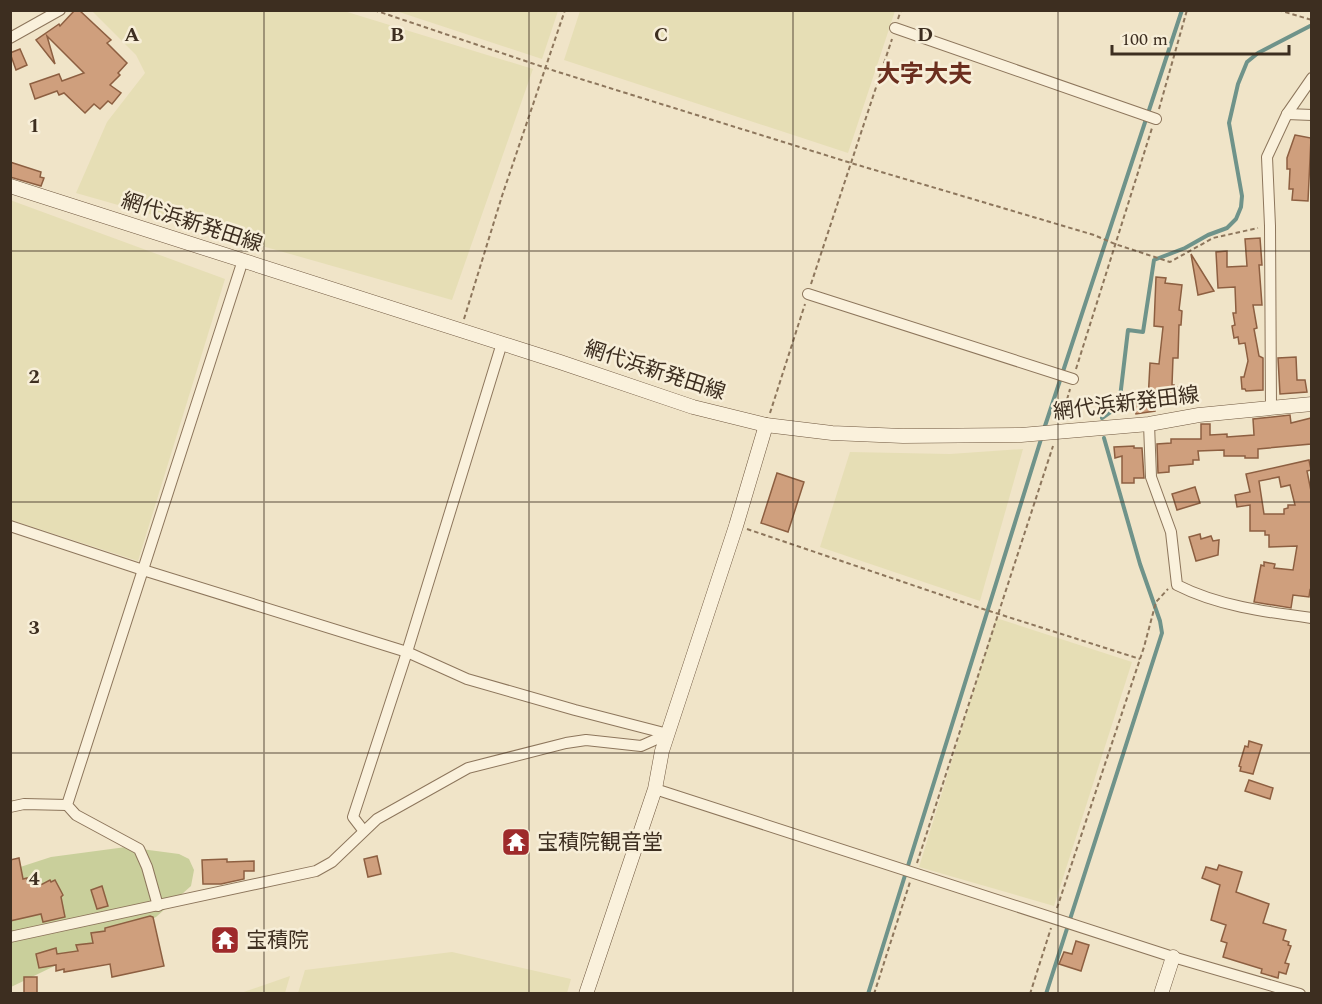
<svg xmlns="http://www.w3.org/2000/svg" width="1322" height="1004" font-family="Spectral,'Noto Sans JP',serif">
<style>
.farmland{fill:#e6deb5}
.green{fill:#c9cf9b}
.lines{fill:none;stroke-linecap:round;stroke-linejoin:round}
.stream{stroke:#6f938a;stroke-width:4}
.building{fill:#cf9f7d;stroke:#8d5f41;stroke-width:1.5;fill-rule:evenodd}
.street-casing{stroke:#8d765c;stroke-width:12}
.secondary-casing{stroke:#6f573f;stroke-width:15}
.path{stroke:#8d765c;stroke-width:2;stroke-dasharray:4.5 3;stroke-linecap:butt}
.street{stroke:#faf1dc;stroke-width:10}
.secondary{stroke:#faf1dc;stroke-width:14}
.grid{fill:none;stroke:#3d2e20;stroke-width:1.5;stroke-opacity:0.55}
.labels{text-anchor:middle;stroke-width:5;stroke-linejoin:round;paint-order:stroke}
.street-label{font-size:21px;fill:#3d2e20;stroke:#f7eed8}
.poi-label{font-size:21px;fill:#3d2e20;stroke:#f7eed8;text-anchor:start}
.quarter-label{font-size:24px;font-weight:bold;fill:#6b2e1e;stroke:#f7eed8}
.grid-label{font-size:20px;text-anchor:middle;font-weight:bold;fill:#3d2e20;stroke:#f7eed8;stroke-width:5;stroke-linejoin:round;paint-order:stroke}
</style>
<rect width="100%" height="100%" fill="#f0e4c8"/>
<g class="farmland">
<polygon points="92,11 344,11 533,69 452,300 76,193 107,122 145,73 136,55"/>
<polygon points="396,11 558,11 542,59"/>
<polygon points="580,11 580,10 895,11 848,153 564,60"/>
<polygon points="10,200 225,279 138,561 11,520"/>
<polygon points="1023,449 980,601 820,547 850,452 950,454"/>
<polygon points="996,618 1132,662 1054,906 919,867"/>
<polygon points="452,952 571,979 567,993 298,993 305,970"/>
<polygon points="290,976 285,993 241,993"/>
</g>
<polygon class="green" points="126,847 179,854 189,859 194,870 191,886 156,917 11,987 11,870 51,857"/>
<g class="lines">
<g class="stream">
<polyline points="1102,418 1119,406 1128,330 1143,332 1154,260 1185,248 1208,235 1227,228 1236,219 1241,207 1242,196 1229,123 1238,84 1247,62 1258,53 1312,25"/>
<polyline points="1044,429 1182,10"/>
<polyline points="868,994 1042,436"/>
<polyline points="1046,994 1162,633 1160,621 1140,564 1104,438"/>
</g>
</g>
<g class="building">
<polygon points="75,10 79,10 111,40 107,43 127,63 118,73 120,75 110,85 121,93 112,104 108,101 100,109 94,104 85,113 64,93 59,95 57,91 35,99 30,84 59,74 62,81 84,73 47,36 55,64 36,40 59,24 60,26"/>
<polygon points="20,49 27,65 16,70 10,53"/>
<polygon points="1295,135 1311,138 1308,201 1292,200 1293,189 1289,189 1290,169 1287,169 1287,158"/>
<polygon points="10,162 41,172 40,177 44,178 41,186 10,177"/>
<polygon points="1260,238 1262,265 1259,265 1262,305 1253,305 1257,328 1254,329 1259,356 1263,358 1263,390 1246,391 1245,389 1242,389 1241,377 1244,377 1248,361 1245,343 1239,344 1238,337 1234,338 1232,326 1235,325 1233,313 1236,313 1235,287 1218,288 1216,252 1227,251 1227,267 1247,266 1245,239"/>
<polygon points="1191,254 1214,291 1198,295"/>
<polygon points="1156,277 1166,278 1165,283 1182,285 1179,310 1182,311 1181,325 1179,325 1178,358 1173,358 1172,385 1174,385 1174,387 1195,390 1193,403 1173,400 1171,405 1154,404 1155,411 1136,414 1135,403 1148,401 1150,363 1159,364 1163,327 1154,326"/>
<polygon points="1296,357 1297,380 1305,380 1307,392 1280,394 1278,358"/>
<polygon points="1290,415 1291,423 1311,418 1311,444 1258,449 1258,458 1245,458 1245,456 1224,456 1224,450 1198,451 1199,460 1193,460 1193,464 1169,466 1169,472 1158,473 1157,444 1171,443 1171,439 1201,439 1201,424 1210,424 1210,435 1227,434 1227,437 1254,435 1253,419"/>
<polygon points="1134,446 1134,448 1142,448 1144,478 1134,478 1134,483 1122,483 1122,456 1115,458 1114,447"/>
<path d="M1309,460L1311,470L1307,471L1311,491V591L1310,590L1309,597L1293,595L1291,608L1254,602L1261,565L1264,566V562L1275,564L1274,568L1293,570L1297,546L1269,547V535H1265V531H1250V505L1237,507L1235,495L1250,492L1246,474ZM1279,477L1281,487L1290,485L1295,505H1288V508L1284,509V514H1264L1259,481Z"/>
<polygon points="777,473 804,482 788,532 761,523"/>
<polygon points="1195,487 1200,503 1177,510 1172,494"/>
<polygon points="1200,534 1201,539 1211,536 1213,541 1219,540 1218,555 1196,561 1189,537"/>
<polygon points="1249,741 1262,745 1253,774 1240,771 1241,767 1239,766 1245,746 1248,747"/>
<polygon points="1249,780 1273,788 1270,799 1245,791"/>
<polygon points="377,856 381,874 368,877 364,859"/>
<polygon points="19,858 23,879 27,878 27,881 35,879 37,887 50,880 51,882 55,880 63,895 61,897 65,917 43,922 41,914 10,921 10,860"/>
<polygon points="227,859 227,862 254,861 254,871 244,871 244,879 221,884 203,884 202,860"/>
<polygon points="1219,865 1242,872 1236,892 1269,904 1263,923 1286,930 1283,940 1289,942 1288,945 1291,946 1285,963 1289,964 1286,974 1279,972 1278,978 1261,973 1262,969 1223,957 1227,943 1221,941 1226,925 1211,920 1220,885 1202,878 1206,867 1217,870"/>
<polygon points="102,886 108,906 97,909 91,890"/>
<polygon points="150,916 153,917 164,966 112,977 110,964 64,972 64,969 56,971 56,965 39,968 36,954 56,948 57,954 78,951 76,945 93,943 91,933 105,931 105,928"/>
<polygon points="1076,941 1089,945 1081,971 1059,964 1064,952 1072,954"/>
<rect x="24" y="977" width="13" height="16"/>
</g>
<g class="lines">
<g class="street-casing">
<g id="street">
<polyline points="895,28 1156,119"/>
<polyline points="10,38 60,10"/>
<polyline points="1287,114 1312,115"/>
<polyline points="808,294 1073,379"/>
<polyline points="1271,408 1270,226 1267,157 1287,114 1312,78"/>
<path d="M1149,424L1151,477L1171,532L1177,585C1218,606 1266,612 1312,618"/>
<polyline points="10,526 143,570 407,652 467,679 575,710 668,734"/>
<polyline points="655,789 1173,957 1300,994"/>
<polyline points="10,807 24,804 67,805"/>
<polyline points="363,830 353,817 407,652 502,343"/>
<polyline points="158,906 147,867 139,849 76,815 67,805 243,260"/>
<polyline points="10,937 316,871 332,862 377,819 468,768 566,743 586,740 641,746 668,734"/>
</g>
</g>
<g class="secondary-casing">
<g id="secondary">
<polyline points="10,186 560,362 693,407 766,425 832,433 903,436 1021,435 1149,424 1199,415 1312,404"/>
<polyline points="586,994 655,789 662,751 736,526 766,425"/>
<polyline points="1161,994 1173,957"/>
</g>
</g>
<g class="path">
<polyline points="374,10 555,71 851,163 1094,235 1115,244 1170,262 1213,238 1258,228"/>
<polyline points="1278,10 1312,20"/>
<polyline points="898,19 901,10"/>
<polyline points="1159,109 1187,10"/>
<polyline points="811,284 892,39"/>
<polyline points="464,319 502,196 565,10"/>
<polyline points="1076,369 1152,128"/>
<polyline points="770,413 805,304"/>
<polyline points="1061,421 1070,389"/>
<polyline points="747,529 983,609 1140,659"/>
<polyline points="917,863 1053,446"/>
<polyline points="1057,908 1144,647 1156,602 1168,589"/>
<polyline points="874,994 910,882"/>
<polyline points="1030,994 1051,928"/>
</g>
<use href="#street" class="street"/>
<use href="#secondary" class="secondary"/>
</g>
<path class="grid" d="M264,10V994M529,10V994M793,10V994M1058,10V994M10,251H1312M10,502H1312M10,753H1312"/>
<defs>
<g id="temple-square" transform="scale(1.5)"><rect x="-9" y="-9" width="18" height="18" rx="4" fill="#9e2a2b" stroke="#f7eed8"/><path d="M0-6L5-2H3V0L6.5 2.5H4V6H1.5V3h-3V6H-4V2.5H-6.5L-3 0V-2H-5Z" fill="#fff"/></g>
</defs>
<g fill-rule="evenodd">
<use href="#temple-square" x="516" y="842"/>
<use href="#temple-square" x="225" y="940"/>
</g>
<g class="labels">
<g class="street-label">
<text transform="translate(192 222) rotate(18)" y="7">網代浜新発田線</text>
<text transform="translate(655 370) rotate(18)" y="7">網代浜新発田線</text>
<text transform="translate(1126 403) rotate(-7)" y="7">網代浜新発田線</text>
</g>
<g class="poi-label">
<text x="537" y="849">宝積院観音堂</text>
<text x="246" y="947">宝積院</text>
</g>
<g class="quarter-label">
<text x="924" y="82">大字大夫</text>
</g>
</g>
<g class="grid-label">
<text x="132" y="41">A</text>
<text x="397" y="41">B</text>
<text x="661" y="41">C</text>
<text x="925" y="41">D</text>
<text x="34" y="132">1</text>
<text x="34" y="383">2</text>
<text x="34" y="634">3</text>
<text x="34" y="885">4</text>
</g>
<rect width="1322" height="1004" fill="none" stroke="#3d2e20" stroke-width="24"/>
<path d="M1112 45v9h177v-9" fill="none" stroke="#3d2e20" stroke-width="3"/>
<text x="1121" y="45" font-size="18" fill="#3d2e20" stroke="#f7eed8" stroke-width="4.5" paint-order="stroke">100 m</text>
</svg>
